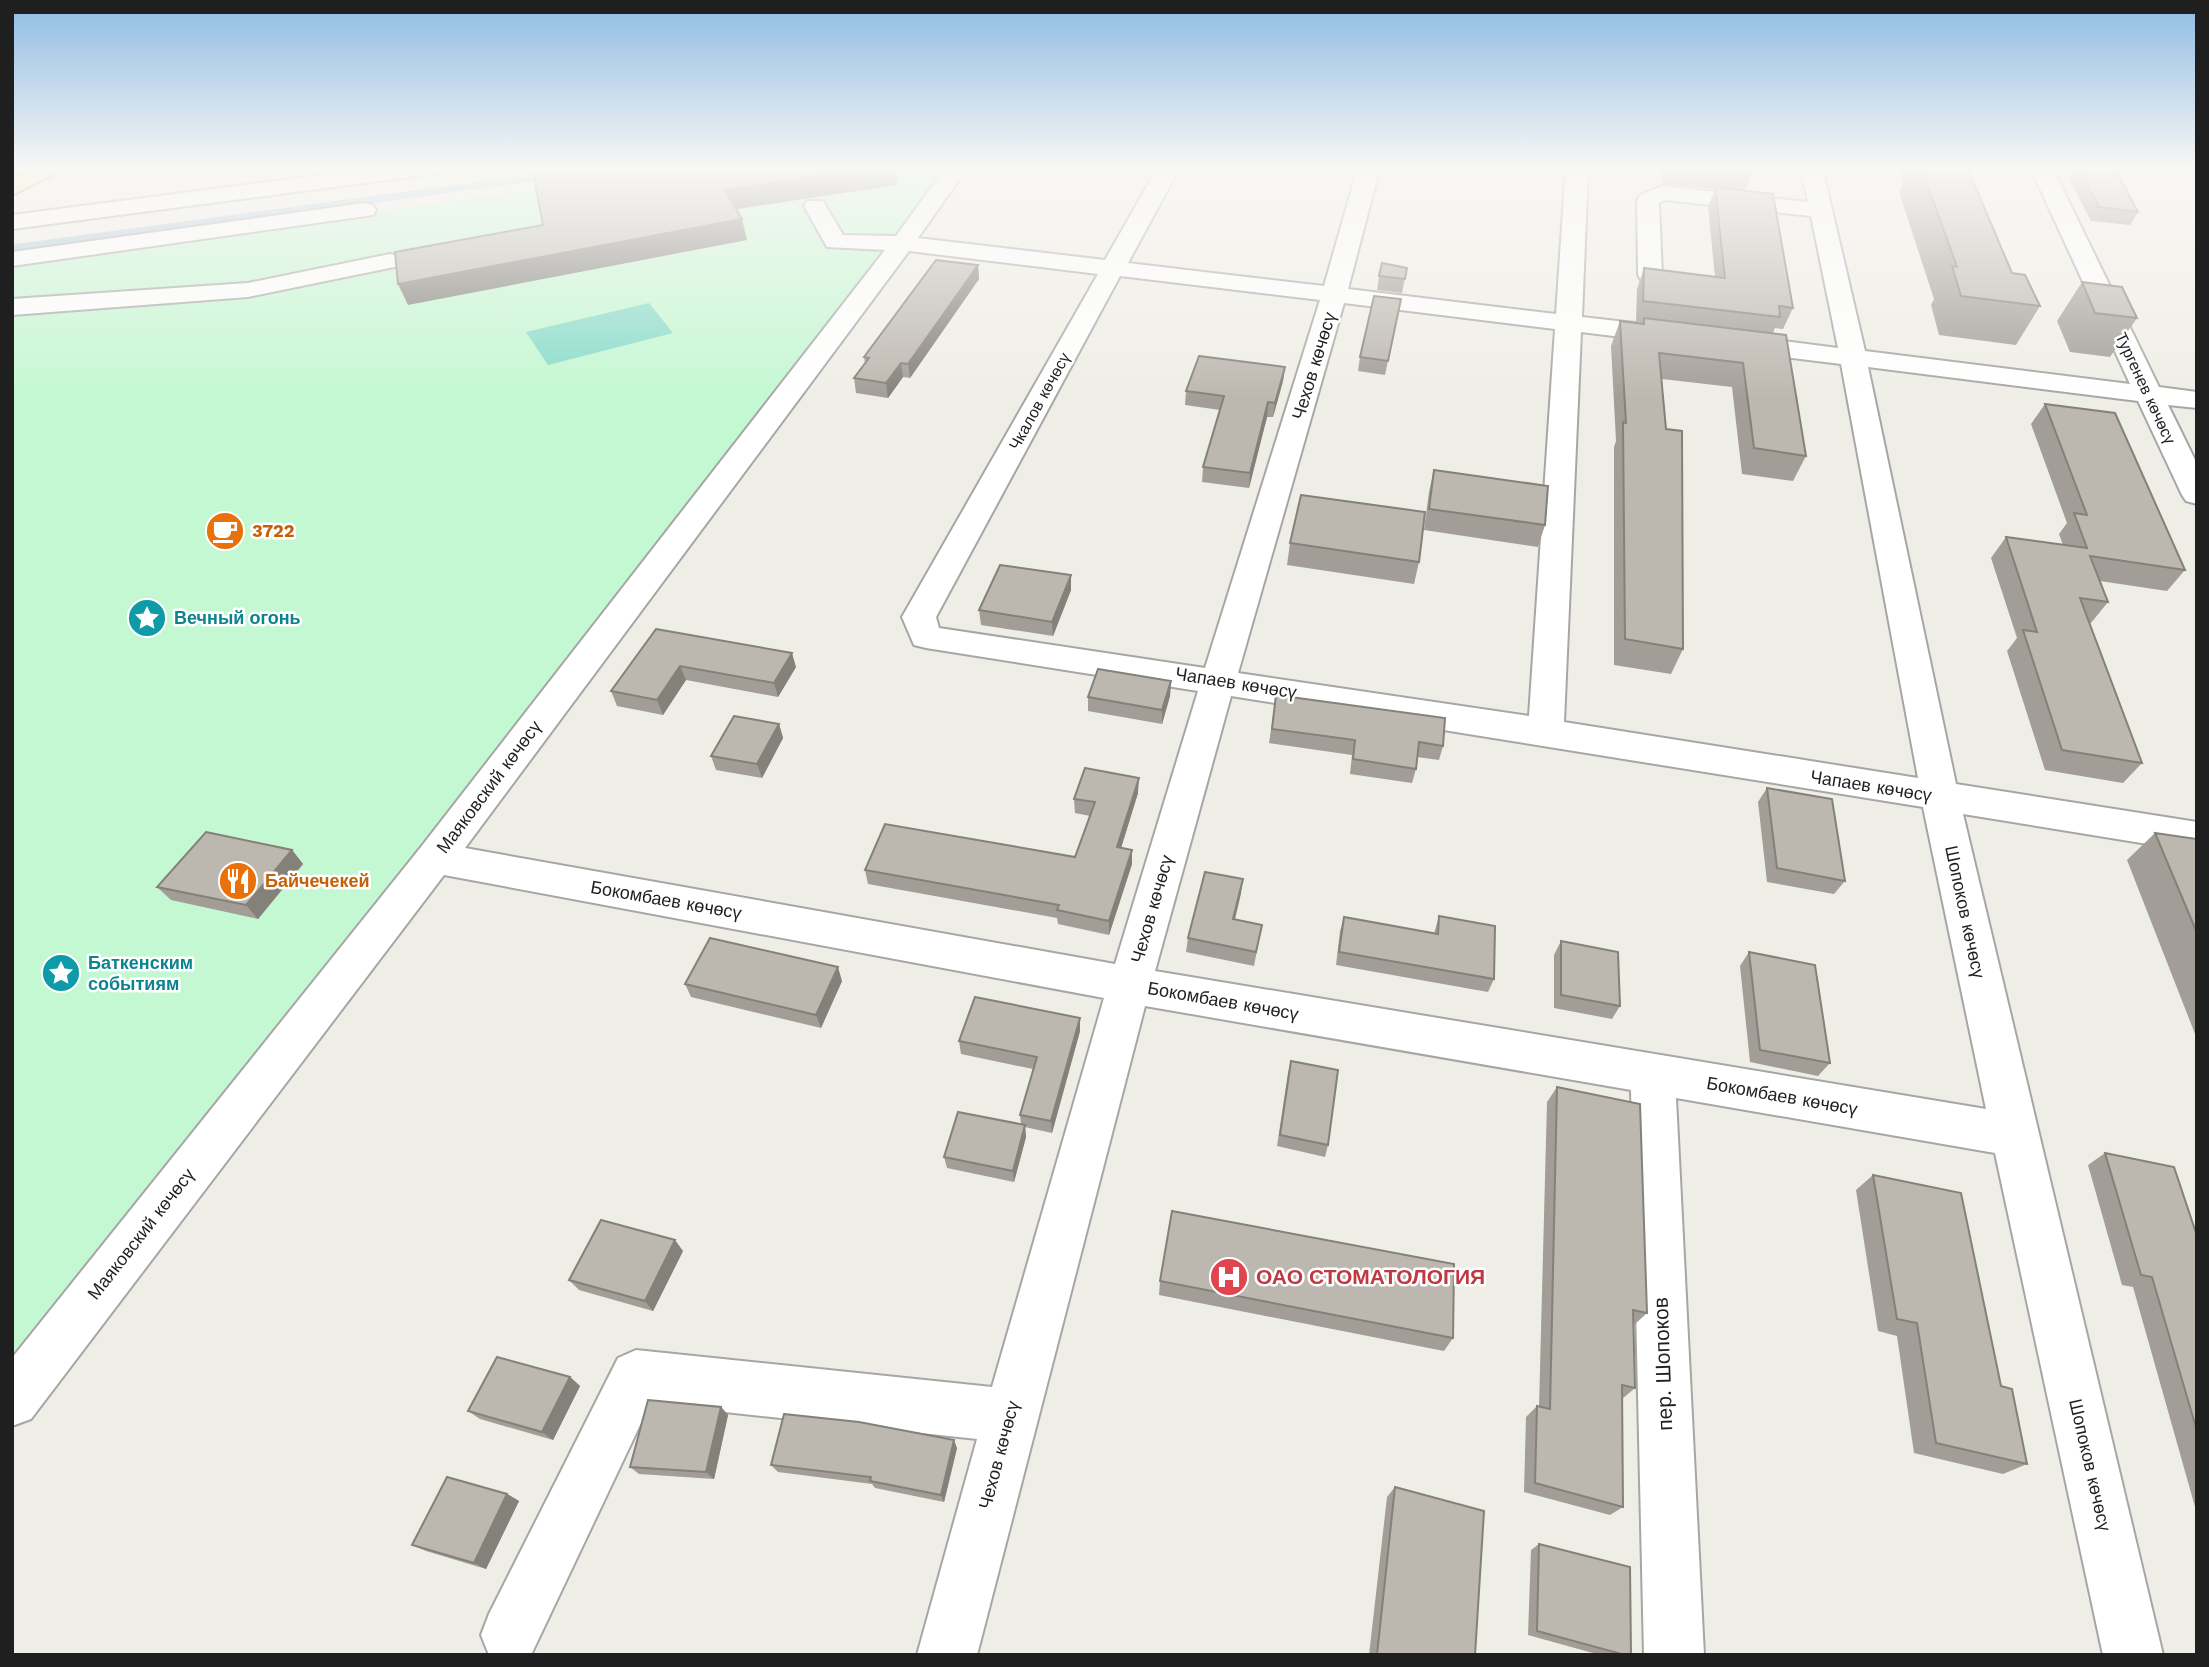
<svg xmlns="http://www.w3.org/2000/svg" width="2209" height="1667" font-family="'Work Sans',sans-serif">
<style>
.park{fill:#c4f8d2}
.pitch{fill:#86dcca}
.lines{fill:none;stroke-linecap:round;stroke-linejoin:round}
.stream{stroke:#a7c6dc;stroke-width:7}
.minor-casing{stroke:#a6a6a6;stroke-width:4}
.major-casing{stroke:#958005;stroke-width:4}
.minor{fill:#fff;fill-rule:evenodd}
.major{fill:#f9e3a1;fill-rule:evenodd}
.wall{fill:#a29d96}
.shaded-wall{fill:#84807a}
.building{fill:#bcb7af;stroke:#84807a;stroke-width:2}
.labels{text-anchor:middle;stroke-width:5;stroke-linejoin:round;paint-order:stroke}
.far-street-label{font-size:16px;fill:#1f1f1f;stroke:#fff}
.street-label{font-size:18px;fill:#1f1f1f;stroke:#fff}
.food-label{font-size:18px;font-weight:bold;fill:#c56008;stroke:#fff;text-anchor:start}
.culture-label{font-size:18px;font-weight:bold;fill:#0d838f;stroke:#fff;text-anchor:start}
.near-health-label{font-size:21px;font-weight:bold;fill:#be3a42;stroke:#fff;text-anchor:start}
.near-street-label{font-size:21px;fill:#1f1f1f;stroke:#fff}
</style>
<rect width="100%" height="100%" fill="#efeee6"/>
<polygon class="park" points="693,167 951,167 870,282 12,1365 12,263"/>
<polygon class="pitch" points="649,303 673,333 548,365 526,332"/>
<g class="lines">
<polyline class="stream" points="12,248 548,176"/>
<g class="minor-casing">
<g id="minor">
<polygon points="385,167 444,167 441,172 433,174 12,229 12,215"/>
<path d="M946,167H968L918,238L1105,260L1158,167H1180L1128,263L1324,286L1358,167H1380L1348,289L1556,314L1566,167H1588L1582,317L1670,327L1679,329L1683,335L1679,341L1670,343L1581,332L1564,722L1918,778L1841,364L1737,351L1728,349L1724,343L1728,337L1737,335L1838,348L1811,216L1665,200L1659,203L1662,275L1659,280L1650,282L1641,280L1638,275L1637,200L1640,195L1662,186L1808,202L1800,167H1822L1865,351L2130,384L2030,167H2052L2159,387L2197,392V408L2168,405L2197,464V504L2186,501L2182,495L2138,401L1868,367L1956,784L2197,822V852L1963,814L2163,1655H2103L1995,1153L1676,1098L1704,1655H1644L1631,1090L1145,1006L977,1655H917L977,1439L650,1404L531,1655H489L481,1635L489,1614L618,1358L636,1350L992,1387L1104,998L444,875L31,1419L12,1426V1358L421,847L885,250L827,247L804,206L807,201H823L843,235L896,236ZM909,251L1098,274L902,617L914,645L926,648L1198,691L1115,964L465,848ZM1120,276L1320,300L1205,668L939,628L936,617ZM1344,303L1555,329L1529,716L1238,673ZM1231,696L1923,807L1986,1109L1155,971Z"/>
<polygon points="365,203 373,205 376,210 373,215 12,266 12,252"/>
<polygon points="390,254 399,256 402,261 399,266 248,297 12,315 12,299 248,283"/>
</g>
</g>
<g class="major-casing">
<polygon id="major" points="35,167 62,167 59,172 12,195 12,179"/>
</g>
<use href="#minor" class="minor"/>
<use href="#major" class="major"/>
</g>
<g class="wall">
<polygon points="1530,167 1563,167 1562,173 1530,170"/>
<polygon points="1661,167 1751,167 1752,173 1745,191 1793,308 1783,329 1775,328 1773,333 1806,456 1793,481 1742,474 1732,387 1662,379 1683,649 1671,674 1614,665 1614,447 1616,441 1611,346 1620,321 1642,324 1643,323 1636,322 1637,289 1644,268 1715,277 1708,207 1715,189 1662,184"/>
<polygon points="1896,167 1968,167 2012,273 2040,306 2016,345 1939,335 1931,305 1934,299 1899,192 1903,184"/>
<polygon points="2063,167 2114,167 2138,212 2130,225 2091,221"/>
<polygon points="978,265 979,279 910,378 903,377 888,398 856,393 854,378 865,363 864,357"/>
<polygon points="1407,268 1402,293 1377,290 1379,276"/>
<polygon points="2082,282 2137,318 2110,357 2070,352 2057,321"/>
<polygon points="1401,299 1385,375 1358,371 1360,357"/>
<polygon points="1285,367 1283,381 1273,417 1267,417 1249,488 1202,482 1203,467 1220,410 1185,405 1186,391"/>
<polygon points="2045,404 2185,570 2167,591 2100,581 2108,602 2091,623 2089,623 2142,763 2123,783 2045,770 2007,651 2017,638 1991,558 2006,537 2063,545 2059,534 2067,523 2031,424"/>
<polygon points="1434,470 1545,525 1538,547 1424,530 1429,492"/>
<polygon points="1290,543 1419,562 1414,584 1287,565"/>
<polygon points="1071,590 1053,636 981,625 979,610"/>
<polygon points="656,629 796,667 778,697 686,680 663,715 617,706 611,691"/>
<polygon points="1171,681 1170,696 1162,724 1088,711 1088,697"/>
<polygon points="1276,695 1443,746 1439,760 1417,757 1416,769 1412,783 1350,774 1352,755 1269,743"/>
<polygon points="779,724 783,738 762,778 716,770 711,756"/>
<polygon points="1767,788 1845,881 1834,894 1767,882 1758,802"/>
<polygon points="1138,793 1121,848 1132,850 1132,864 1109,935 1058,924 1057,918 868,884 865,870 1075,857 1090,816 1075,813 1074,799"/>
<polygon points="2155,833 2197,839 2197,1039 2127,860"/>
<polygon points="292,850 303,864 258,919 171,900 157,887"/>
<polygon points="1241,893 1235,920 1262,925 1254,966 1186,952 1188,938"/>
<polygon points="1439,916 1494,979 1488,992 1336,965 1340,931 1344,917 1434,934 1435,930"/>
<polygon points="1561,941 1620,1006 1612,1019 1554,1008 1554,955"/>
<polygon points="1749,952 1830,1063 1818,1076 1750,1062 1740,966"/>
<polygon points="842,981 821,1028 691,997 685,984"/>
<polygon points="1080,1018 1080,1031 1052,1133 1025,1127 1026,1137 1014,1182 947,1168 944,1157 1021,1124 1020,1115 1033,1069 961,1054 959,1041"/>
<polygon points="1291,1061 1328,1145 1325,1157 1277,1146 1288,1073"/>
<polygon points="1557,1087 1647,1313 1634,1325 1635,1388 1622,1399 1623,1507 1610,1515 1524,1492 1526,1417 1537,1406 1539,1407 1547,1102"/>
<polygon points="2105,1153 2197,1236 2197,1514 2133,1287 2122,1285 2088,1165"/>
<polygon points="1873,1175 2001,1386 2027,1464 2003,1474 1914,1453 1897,1336 1878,1331 1856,1190"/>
<polygon points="683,1251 653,1311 579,1290 569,1280"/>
<polygon points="1160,1281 1453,1338 1444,1351 1159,1295"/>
<polygon points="570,1377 580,1386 553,1440 480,1419 468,1411"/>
<polygon points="721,1407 728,1415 714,1479 639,1474 630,1467"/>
<polygon points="957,1448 944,1502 875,1488 872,1484 778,1472 771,1465"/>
<polygon points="1395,1487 1475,1655 1369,1655 1387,1497"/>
<polygon points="507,1494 519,1501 486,1569 426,1551 412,1545"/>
<polygon points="1539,1544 1631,1655 1600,1655 1528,1635 1531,1550"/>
</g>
<g class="shaded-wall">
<polygon points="881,167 896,167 898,185 730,210 725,190"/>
<polygon points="742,219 747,240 408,305 398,284"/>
<polygon points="978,265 979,279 910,378 908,364"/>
<polygon points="901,363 903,377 888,398 886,383"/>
<polygon points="1285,367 1283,381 1273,417 1275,403"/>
<polygon points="1268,402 1267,417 1249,488 1250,473"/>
<polygon points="1071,575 1071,590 1053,636 1052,622"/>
<polygon points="792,653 796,667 778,697 774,683"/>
<polygon points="680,666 686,680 663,715 657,700"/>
<polygon points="1171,681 1170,696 1162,724 1162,710"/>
<polygon points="779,724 783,738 762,778 757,764"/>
<polygon points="1139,778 1138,793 1117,861 1117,847"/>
<polygon points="292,850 303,864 258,919 246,905"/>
<polygon points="1132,850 1132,864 1109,935 1109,921"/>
<polygon points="1243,879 1241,893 1231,933 1233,919"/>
<polygon points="838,967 842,981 821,1028 816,1015"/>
<polygon points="1080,1018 1080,1031 1052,1133 1051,1121"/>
<polygon points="1025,1125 1026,1137 1014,1182 1013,1171"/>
<polygon points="675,1240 683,1251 653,1311 645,1301"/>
<polygon points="570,1377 580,1386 553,1440 542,1432"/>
<polygon points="721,1407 728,1415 714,1479 706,1472"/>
<polygon points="954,1440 957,1448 944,1502 941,1495"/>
<polygon points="507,1494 519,1501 486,1569 474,1563"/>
</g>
<g class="building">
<polygon points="532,167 881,167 725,190 742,219 398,284 395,252 543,225"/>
<polygon points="1695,167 1751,167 1752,173"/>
<polygon points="1921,167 1967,167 2012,273 2025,275 2040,306 1961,296 1952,266 1957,267"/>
<polygon points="2078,167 2114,167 2138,212 2099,207"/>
<polygon points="1715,187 1773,194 1793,308 1779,306 1780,317 1643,301 1644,268 1725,278"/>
<polygon points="936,260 978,265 908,364 901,363 886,383 854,378 869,358 864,357"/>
<polygon points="1382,263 1407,268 1405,279 1379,276"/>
<polygon points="2082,282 2122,287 2137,318 2095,313"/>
<polygon points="1374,296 1401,299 1388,361 1360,357"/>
<polygon points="1644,318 1786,335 1806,456 1754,448 1743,363 1659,353 1666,429 1682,431 1683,649 1625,639 1623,422 1626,423 1620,321 1644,324"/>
<polygon points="1199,356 1285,367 1275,403 1268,402 1250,473 1203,467 1224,396 1186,391"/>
<polygon points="2045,404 2115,413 2185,570 2090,556 2108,602 2080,598 2142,763 2062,750 2023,630 2037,632 2006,537 2087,548 2074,513 2087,515"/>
<polygon points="1434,470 1548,486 1545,525 1429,509"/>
<polygon points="1301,495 1425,512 1419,562 1290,543"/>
<polygon points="1000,565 1071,575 1052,622 979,610"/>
<polygon points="656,629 792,653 774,683 680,666 657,700 611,691"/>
<polygon points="1098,669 1171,681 1162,710 1088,697"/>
<polygon points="1276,695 1445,718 1443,746 1419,742 1416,769 1353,759 1355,740 1272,729"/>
<polygon points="734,716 779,724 757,764 711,756"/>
<polygon points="1085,768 1139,778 1117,847 1132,850 1109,921 1057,910 1059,905 865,870 885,824 1075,857 1095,802 1074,799"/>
<polygon points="1767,788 1832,799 1845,881 1777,868"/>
<polygon points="206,832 292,850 246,905 157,887"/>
<polygon points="2155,833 2197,839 2197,933"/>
<polygon points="1205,872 1243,879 1233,919 1262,925 1256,952 1188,938"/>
<polygon points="1439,916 1495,926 1494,979 1339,952 1344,917 1438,934"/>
<polygon points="710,938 838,967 816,1015 685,984"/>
<polygon points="1561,941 1618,952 1620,1006 1561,995"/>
<polygon points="1749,952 1815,965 1830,1063 1760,1050"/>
<polygon points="975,997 1080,1018 1051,1121 1020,1115 1037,1057 959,1041"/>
<polygon points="1291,1061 1338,1070 1328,1145 1280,1135"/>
<polygon points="1557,1087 1640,1104 1647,1313 1633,1310 1635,1388 1622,1385 1623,1507 1535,1483 1537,1406 1550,1409"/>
<polygon points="958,1112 1025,1125 1013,1171 944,1157"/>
<polygon points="2105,1153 2174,1167 2197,1236 2197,1431 2152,1277 2141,1275"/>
<polygon points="1873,1175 1961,1193 2001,1386 2012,1389 2027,1464 1936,1443 1917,1323 1897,1319"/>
<polygon points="1172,1211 1454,1264 1453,1338 1160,1281"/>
<polygon points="601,1220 675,1240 645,1301 569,1280"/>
<polygon points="497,1357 570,1377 542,1432 468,1411"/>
<polygon points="648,1400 721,1407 706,1472 630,1467"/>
<polygon points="784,1414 859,1422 954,1440 941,1495 870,1481 871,1477 771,1465"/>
<polygon points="447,1477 507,1494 474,1563 412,1545"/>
<polygon points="1395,1487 1484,1511 1475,1655 1377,1655"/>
<polygon points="1539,1544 1630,1567 1631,1655 1625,1655 1537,1631"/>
</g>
<linearGradient id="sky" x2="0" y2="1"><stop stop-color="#8ebbe3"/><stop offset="0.42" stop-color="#f8f7f4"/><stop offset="1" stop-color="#f8f7f4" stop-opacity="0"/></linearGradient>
<rect width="2209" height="400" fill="url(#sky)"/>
<defs>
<g id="cafe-disc" transform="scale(2.0125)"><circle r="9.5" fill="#e8710a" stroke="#fff"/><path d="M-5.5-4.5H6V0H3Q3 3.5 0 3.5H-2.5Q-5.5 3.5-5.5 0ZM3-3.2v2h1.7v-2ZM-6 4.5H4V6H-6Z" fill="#fff"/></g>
<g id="sight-disc" transform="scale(2.0125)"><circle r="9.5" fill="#0f9aa8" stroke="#fff"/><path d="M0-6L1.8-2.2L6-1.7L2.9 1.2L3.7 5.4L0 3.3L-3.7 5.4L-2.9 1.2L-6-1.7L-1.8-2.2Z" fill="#fff"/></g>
<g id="restaurant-disc" transform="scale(2.0125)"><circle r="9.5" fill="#e8710a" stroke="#fff"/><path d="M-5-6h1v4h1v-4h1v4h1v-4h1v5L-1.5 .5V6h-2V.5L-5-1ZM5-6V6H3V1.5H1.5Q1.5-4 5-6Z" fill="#fff"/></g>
<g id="hospital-disc" transform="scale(2.0125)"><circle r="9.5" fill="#e0444e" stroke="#fff"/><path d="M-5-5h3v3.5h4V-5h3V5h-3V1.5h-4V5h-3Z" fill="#fff"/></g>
</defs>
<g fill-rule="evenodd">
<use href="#cafe-disc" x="225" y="531"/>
<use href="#sight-disc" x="147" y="618"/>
<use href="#restaurant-disc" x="238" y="881"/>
<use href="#sight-disc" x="61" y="973"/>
<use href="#hospital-disc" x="1229" y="1277"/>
</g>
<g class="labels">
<g class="far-street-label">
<text transform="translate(2146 388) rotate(65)" y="6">Тургенев көчөсү</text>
<text transform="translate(1039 401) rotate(-61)" y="6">Чкалов көчөсү</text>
</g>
<g class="street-label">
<text transform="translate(1314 366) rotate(-73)" y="6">Чехов көчөсү</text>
<text transform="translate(1236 683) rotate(9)" y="6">Чапаев көчөсү</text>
<text transform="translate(1871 786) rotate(9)" y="6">Чапаев көчөсү</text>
<text transform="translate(489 787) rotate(-53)" y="6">Маяковский көчөсү</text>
<text transform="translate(666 900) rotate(10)" y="6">Бокомбаев көчөсү</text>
<text transform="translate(1152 909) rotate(-74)" y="6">Чехов көчөсү</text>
<text transform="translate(1965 912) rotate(78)" y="6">Шопоков көчөсү</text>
<text transform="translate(1223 1001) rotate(10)" y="6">Бокомбаев көчөсү</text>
<text transform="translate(1782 1096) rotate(10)" y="6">Бокомбаев көчөсү</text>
<text transform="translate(141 1234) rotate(-52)" y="6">Маяковский көчөсү</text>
<text transform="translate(999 1455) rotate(-75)" y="6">Чехов көчөсү</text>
<text transform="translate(2090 1465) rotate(77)" y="6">Шопоков көчөсү</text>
</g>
<g class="food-label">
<text x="252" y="537">3722</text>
<text x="265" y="887">Байчечекей</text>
</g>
<g class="culture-label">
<text x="174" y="624">Вечный огонь</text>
<text x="88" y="969">Баткенским<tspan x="88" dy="21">событиям</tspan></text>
</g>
<g class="near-health-label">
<text x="1256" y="1284">ОАО СТОМАТОЛОГИЯ</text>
</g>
<g class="near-street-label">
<text transform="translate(1663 1364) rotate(-92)" y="7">пер. Шопоков</text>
</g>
</g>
<rect width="2209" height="1667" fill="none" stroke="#1f1f1f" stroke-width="28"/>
</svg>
